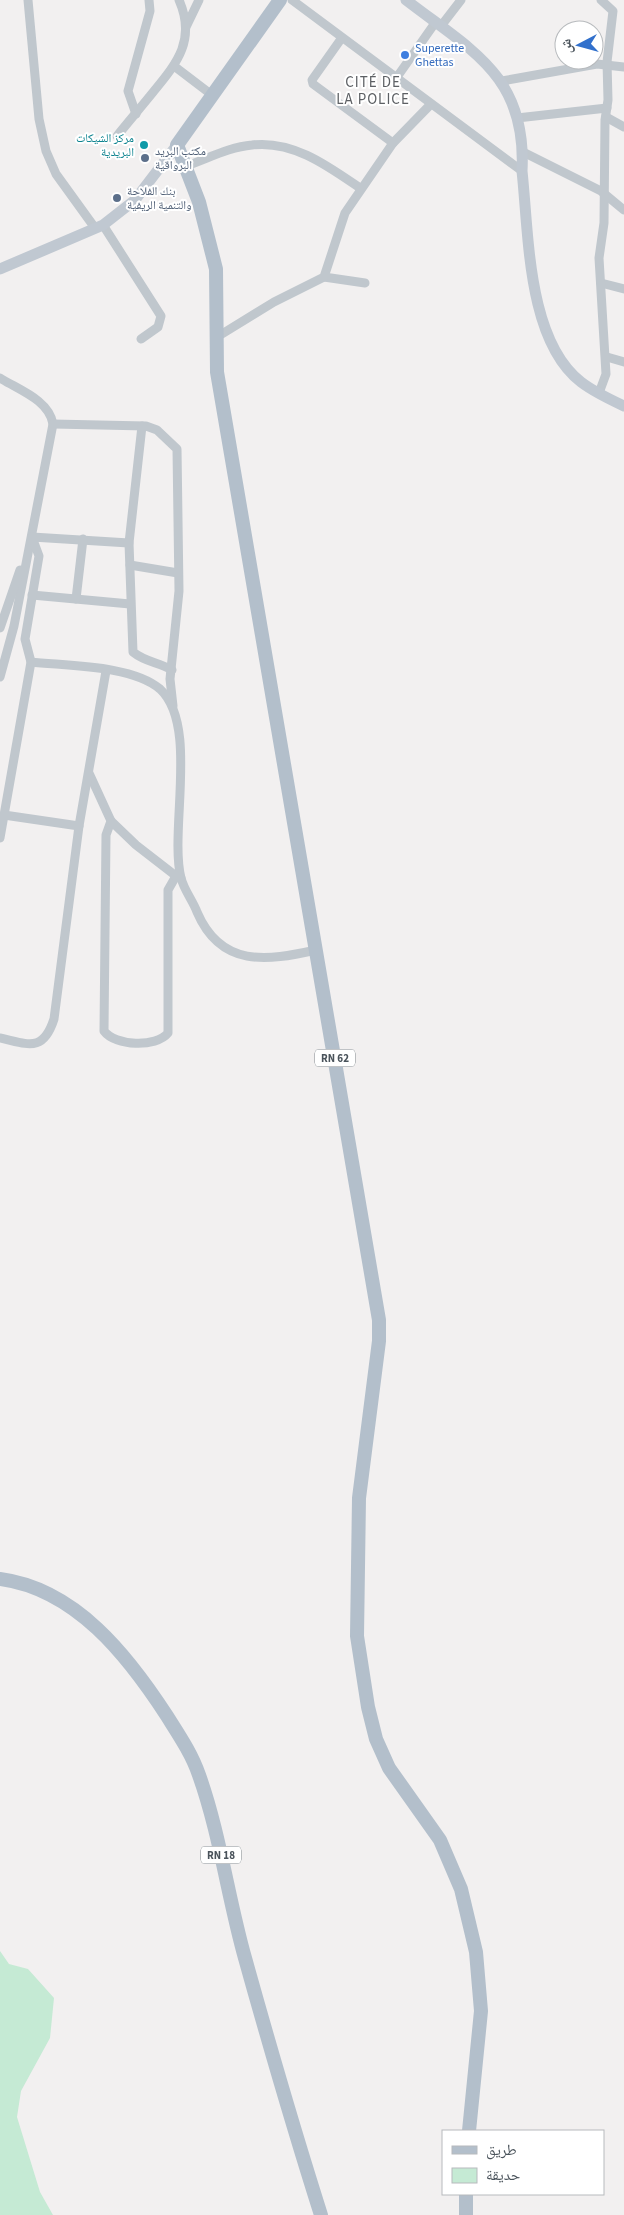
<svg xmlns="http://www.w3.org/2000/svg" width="624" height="2215" font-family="'Source Sans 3','Noto Naskh Arabic',sans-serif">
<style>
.green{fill:#c5ead4}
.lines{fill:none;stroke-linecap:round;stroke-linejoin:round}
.street{stroke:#c0c7cd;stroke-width:9}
.secondary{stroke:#c0c8d1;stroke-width:11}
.primary{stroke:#b3bfcb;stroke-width:14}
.shop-dot{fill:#3f7fe0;stroke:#fff;stroke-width:2}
.culture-dot{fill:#0f9aa8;stroke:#fff;stroke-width:2}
.service-dot{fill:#5c6f8a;stroke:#fff;stroke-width:2}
.labels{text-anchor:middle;stroke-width:4;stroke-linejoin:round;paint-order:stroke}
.shield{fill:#fff;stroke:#80878c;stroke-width:1}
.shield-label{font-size:11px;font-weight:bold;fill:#4a535b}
.shop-label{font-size:12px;fill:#366cbe;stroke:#fff;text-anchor:start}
.culture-label{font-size:12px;fill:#0d838f;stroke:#fff;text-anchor:end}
.service-label{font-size:12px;fill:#4e5e75;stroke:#fff;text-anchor:start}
.quarter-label{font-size:15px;letter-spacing:1px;fill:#5d6064;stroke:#fff}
</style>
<rect width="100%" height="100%" fill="#f2f0f0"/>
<polygon class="green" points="0,1951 9,1964 28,1969 54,1998 50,2038 21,2091 17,2117 40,2192 53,2215 0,2215"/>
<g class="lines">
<g class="street">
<polyline points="28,0 39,119 46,151 56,174 95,228"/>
<polyline points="292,0 522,171"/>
<polyline points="441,26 461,0"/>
<polyline points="186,27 199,0"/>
<polyline points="341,39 312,80 313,84 393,143"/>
<polyline points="174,66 212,95"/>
<polyline points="397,77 435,23"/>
<polyline points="502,81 597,64 624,67"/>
<polyline points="136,114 128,91 150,11 149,0"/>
<polyline points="606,117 624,127"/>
<polyline points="517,118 607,108"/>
<path d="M117,136C129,121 142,106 154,91C178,62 196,39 179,0"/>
<polyline points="523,152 601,191 624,210"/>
<path d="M186,166C207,159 229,147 252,145C293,140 328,166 360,188"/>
<polyline points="103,225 161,316 158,327 141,339"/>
<polyline points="324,277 365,283"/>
<polyline points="601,283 624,289"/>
<polyline points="217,337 274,302 324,277 345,213 393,143 431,104"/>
<polyline points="607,357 624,362"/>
<path d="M0,378C19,390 49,400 53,424L14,626L0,677"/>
<polyline points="599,393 606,374 599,258 604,223 605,120 608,100 607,62 613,11 601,0"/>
<polyline points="53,424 146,426 157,430 177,449 179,591 170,679 173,706"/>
<path d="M142,426L129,543L133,652C145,662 158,662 172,670"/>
<polyline points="32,537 129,543"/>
<polyline points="130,565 178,573"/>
<polyline points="32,595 130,604"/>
<polyline points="76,599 83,539"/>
<polyline points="0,628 20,570"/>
<path d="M31,662C67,666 132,665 160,689C199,725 169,830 181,878C184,890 193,901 197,912C221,968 267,961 316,950"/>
<path d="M89,773L111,821L106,835L104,1031C115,1046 156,1048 168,1033V890L176,876L181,878"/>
<polyline points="4,815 79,826"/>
<polyline points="111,821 136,845 176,876"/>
<polyline points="0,838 31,662 25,639 39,556 32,537"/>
<path d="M0,1038C28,1044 43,1053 54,1019L79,826L106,671"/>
</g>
<g class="secondary">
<path d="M406,0C472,51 527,76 522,171C529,235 527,340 581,382C594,392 609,399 624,406"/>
<polyline points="0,269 103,225 135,200 177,145"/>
</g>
<g class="primary">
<polyline points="280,0 177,145 199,202 216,269 217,372 379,1320 379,1341 359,1498 357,1636 368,1707 376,1739 389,1768 440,1840 461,1889 476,1952 481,2011 469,2131"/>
<path d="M0,1579C76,1589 128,1656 167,1716C179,1735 192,1754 199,1775C220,1834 228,1898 245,1958C269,2044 294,2130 321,2215"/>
<polyline points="466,2215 466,2194"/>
</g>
</g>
<circle class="shop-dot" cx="405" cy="55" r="5"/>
<circle class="culture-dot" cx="144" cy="145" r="5"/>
<g class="service-dot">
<circle cx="145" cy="158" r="5"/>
<circle cx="117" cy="198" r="5"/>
</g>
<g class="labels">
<g class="shield">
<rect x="315" y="1049.5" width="40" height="17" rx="4"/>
<rect x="201" y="1846.5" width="40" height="17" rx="4"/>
</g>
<g class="shield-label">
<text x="335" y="1062">RN 62</text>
<text x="221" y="1859">RN 18</text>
</g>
<g class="shop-label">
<text x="415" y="52">Superette<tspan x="415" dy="14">Ghettas</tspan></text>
</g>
<g class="culture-label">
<text x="134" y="142">مركز الشيكات<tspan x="134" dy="14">البريدية</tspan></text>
</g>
<g class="service-label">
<text x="155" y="155">مكتب البريد<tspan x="155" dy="14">البرواقية</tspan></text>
<text x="127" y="195">بنك الفلاحة<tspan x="127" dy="14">والتنمية الريفية</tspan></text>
</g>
<g class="quarter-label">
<text x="373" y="87">CITÉ DE<tspan x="373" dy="17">LA POLICE</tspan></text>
</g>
</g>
<rect x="442" y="2130" width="162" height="65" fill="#ffffff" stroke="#b7babd"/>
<rect x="452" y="2146" width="25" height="8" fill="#b3bfcb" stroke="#b7babd"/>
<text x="486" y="2155" font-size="15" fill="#4a535b">طريق</text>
<rect x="452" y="2168" width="25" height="15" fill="#c5ead4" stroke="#b7babd"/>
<text x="486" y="2180" font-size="15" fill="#4a535b">حديقة</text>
<g transform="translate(579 45) rotate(264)"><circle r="24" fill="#ffffff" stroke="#b7babd"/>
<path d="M0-4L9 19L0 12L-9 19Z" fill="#3170cc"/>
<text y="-8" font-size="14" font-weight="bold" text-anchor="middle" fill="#4a535b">ش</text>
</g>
</svg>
